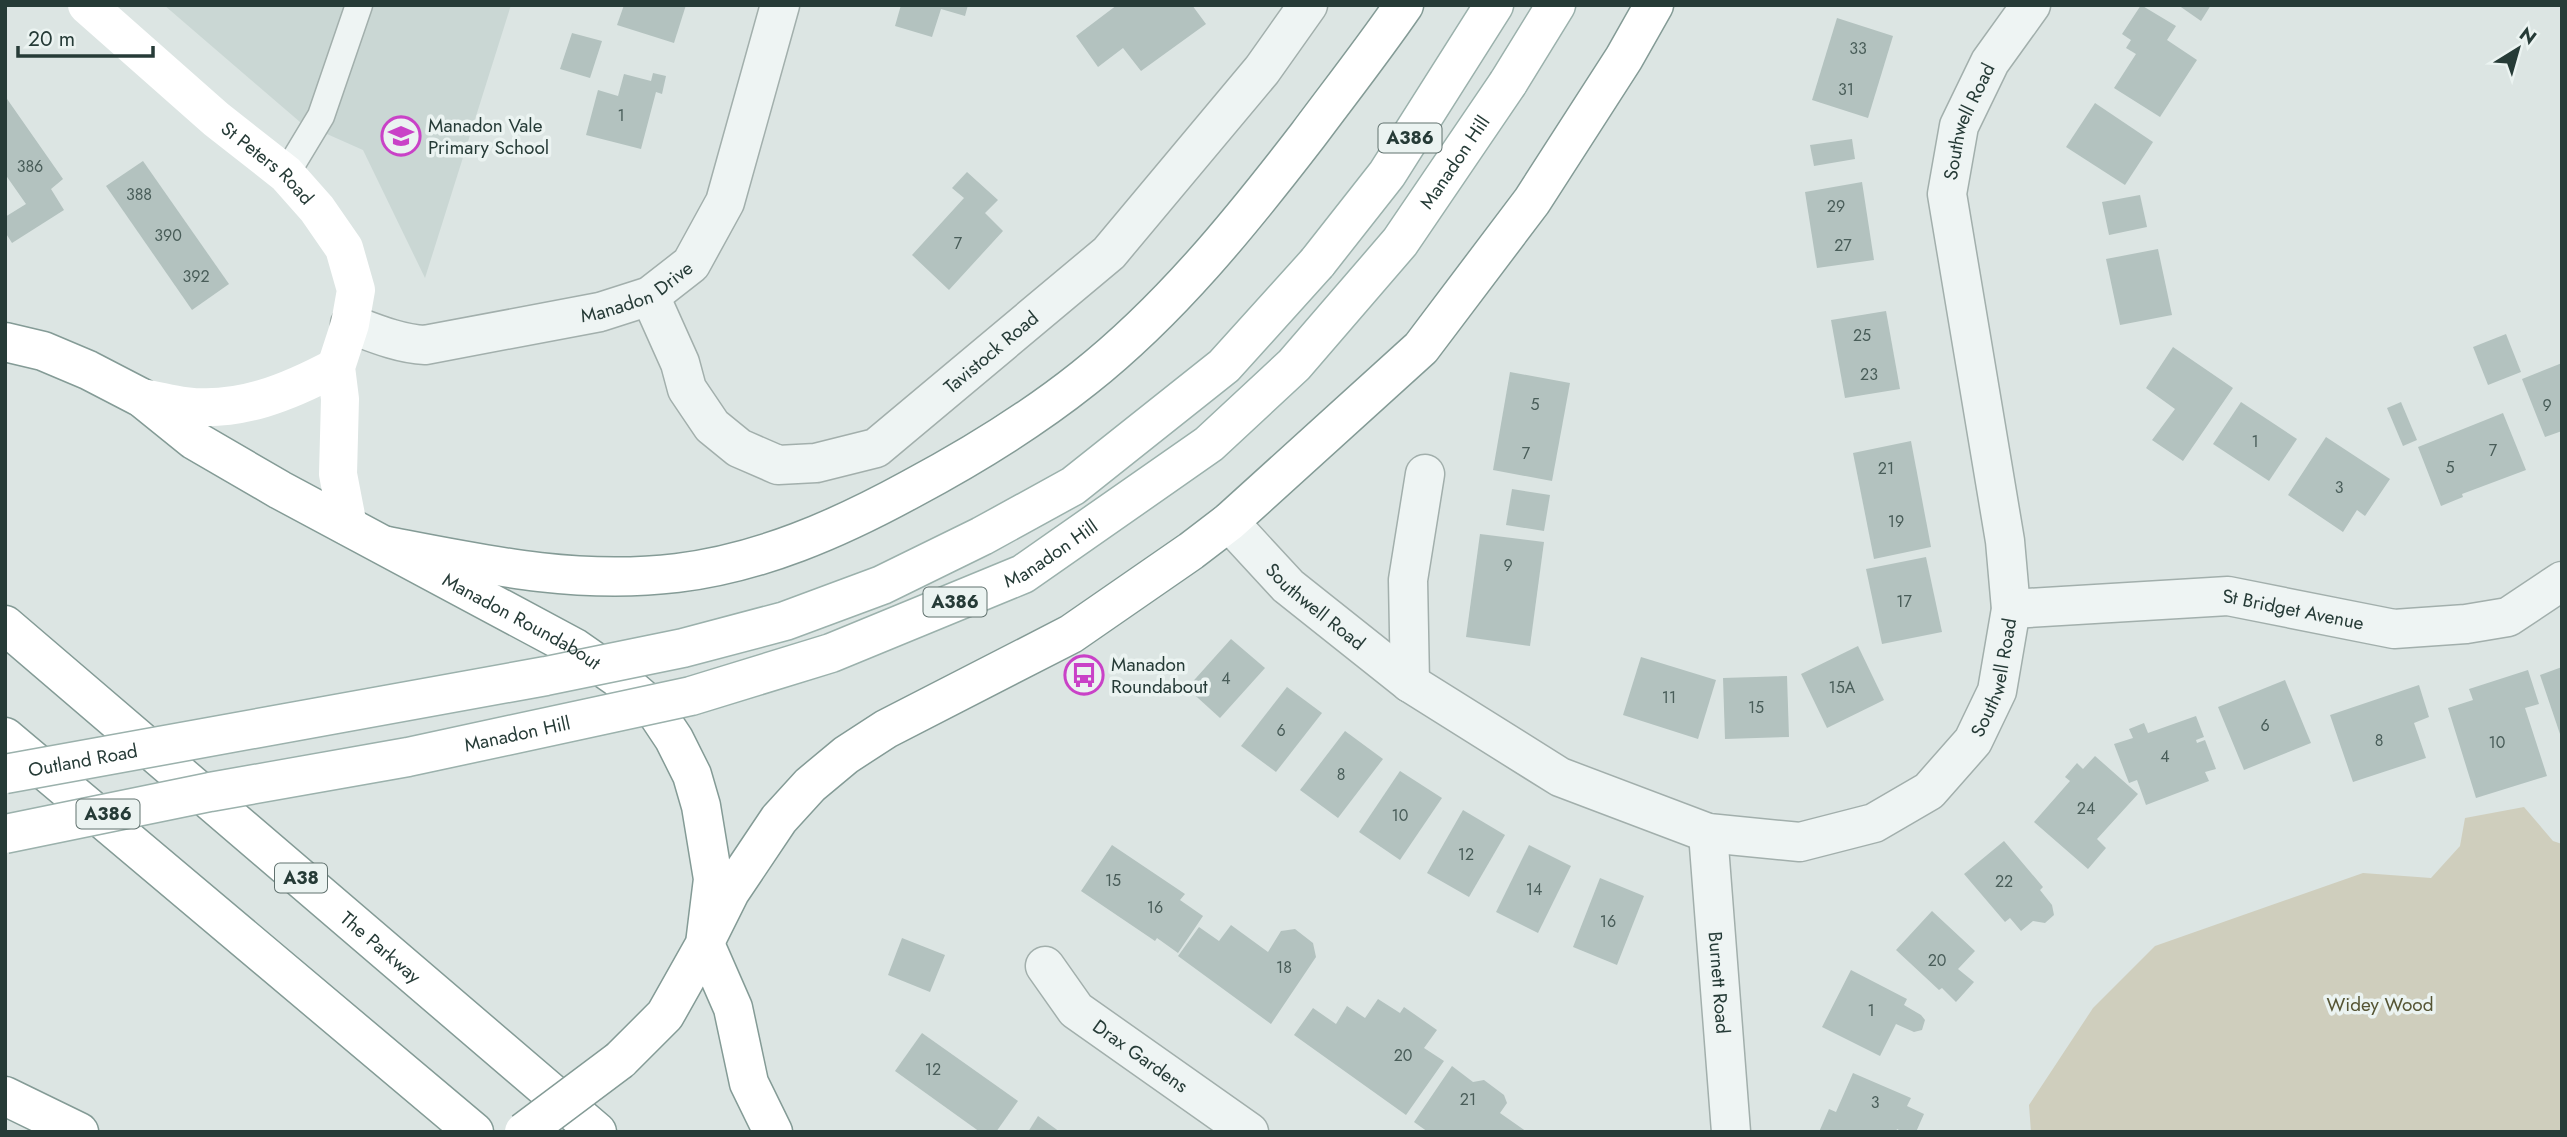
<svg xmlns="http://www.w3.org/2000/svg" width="2567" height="1137" font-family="Jost,sans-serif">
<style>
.built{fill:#cad7d4}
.green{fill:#cfcebd}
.building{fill:#b3c2bf}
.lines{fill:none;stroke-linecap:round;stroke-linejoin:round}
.lane-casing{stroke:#a2afac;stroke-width:29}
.street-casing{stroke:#a2afac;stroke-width:41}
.primary-casing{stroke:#9bb1ac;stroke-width:41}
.highway-casing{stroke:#849b96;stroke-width:41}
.lane{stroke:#eef4f3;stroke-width:26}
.street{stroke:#eef4f3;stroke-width:38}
.secondary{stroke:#fff;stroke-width:38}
.primary{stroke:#fff;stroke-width:38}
.highway{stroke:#fff;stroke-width:38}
.primary-bridge-casing{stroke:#9bb1ac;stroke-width:41;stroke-linecap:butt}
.highway-bridge-casing{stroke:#849b96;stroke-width:41;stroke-linecap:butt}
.primary-bridge{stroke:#fff;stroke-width:38}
.highway-bridge{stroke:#fff;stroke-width:38}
.labels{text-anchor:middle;stroke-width:7;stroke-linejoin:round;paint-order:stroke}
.number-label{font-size:16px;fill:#495d59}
.shield{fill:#ebf3f1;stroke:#61726f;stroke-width:2}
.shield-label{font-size:18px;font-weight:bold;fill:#263b37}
.street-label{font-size:19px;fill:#263b37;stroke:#ebf3f1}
.poi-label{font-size:19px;fill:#263b37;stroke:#ebf3f1;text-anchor:start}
.park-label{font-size:19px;fill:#565534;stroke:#ebf3f1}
</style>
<rect width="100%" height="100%" fill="#dce5e3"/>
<polygon class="built" points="164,5 511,5 425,278 363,150 300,122"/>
<polygon class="green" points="2524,807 2553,841 2562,844 2562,1132 2031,1132 2029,1105 2093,1008 2155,946 2363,873 2431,878 2460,846 2465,818"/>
<g class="building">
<polygon points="624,5 686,5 674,43 617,25"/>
<polygon points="901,5 968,5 965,16 941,9 932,37 895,26"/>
<polygon points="1117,5 1192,5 1206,24 1141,71 1123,48 1098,67 1076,36"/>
<polygon points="2141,5 2176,26 2167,40 2197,60 2160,117 2114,88 2136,54 2126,48 2131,40 2122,34"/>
<polygon points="2178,5 2211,5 2201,21"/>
<polygon points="1837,18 1893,36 1868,118 1812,100"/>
<polygon points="572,33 602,41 590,78 560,69"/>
<polygon points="653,73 666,76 662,94 656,92 641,149 586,135 598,90 618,96 624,74 651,81"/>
<polygon points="5,96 63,179 51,189 64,210 12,243 5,232 5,217 26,204 5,174"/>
<polygon points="2095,103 2153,142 2125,185 2066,147"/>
<polygon points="1852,139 1855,159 1814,166 1810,145"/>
<polygon points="143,161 229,284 192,310 106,186"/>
<polygon points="967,172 998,200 985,213 1003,231 949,290 912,255 964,198 952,188"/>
<polygon points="1862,182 1874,260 1817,268 1805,192"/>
<polygon points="2140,195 2147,227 2109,235 2102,202"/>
<polygon points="2158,249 2172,315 2120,325 2106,259"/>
<polygon points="1886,311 1900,389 1845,398 1831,320"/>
<polygon points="2506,334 2521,372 2488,385 2473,347"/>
<polygon points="2173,347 2233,388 2183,461 2152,440 2175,409 2146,388"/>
<polygon points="2562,363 2562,431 2545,437 2522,379"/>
<polygon points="1510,372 1570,383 1552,481 1493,470"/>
<polygon points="2241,402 2297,439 2269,481 2213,444"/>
<polygon points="2401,402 2417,440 2403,446 2387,408"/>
<polygon points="2503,413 2526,470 2462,494 2463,497 2441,506 2418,447"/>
<polygon points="2326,437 2390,479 2365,516 2357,510 2343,532 2288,495"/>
<polygon points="1911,441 1931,547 1874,559 1853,453"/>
<polygon points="1512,489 1550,495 1544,531 1506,525"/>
<polygon points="1480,534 1544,542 1530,646 1466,637"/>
<polygon points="1926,557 1942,632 1882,644 1866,569"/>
<polygon points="1231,639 1265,668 1220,718 1187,688"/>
<polygon points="1858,646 1884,700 1827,728 1801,674"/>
<polygon points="1641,657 1716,680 1698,739 1623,715"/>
<polygon points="2562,667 2562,737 2561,737 2540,675"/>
<polygon points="2528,670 2539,704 2525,708 2547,776 2476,798 2448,708 2473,700 2469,689"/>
<polygon points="1787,676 1789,737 1725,739 1723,678"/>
<polygon points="2285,680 2311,743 2244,770 2218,707"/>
<polygon points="2419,685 2429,717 2414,723 2426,758 2353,782 2330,715"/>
<polygon points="1287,687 1322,713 1276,772 1241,746"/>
<polygon points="2196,716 2204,737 2196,740 2197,743 2205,740 2216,769 2205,772 2209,781 2146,805 2137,780 2129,783 2114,744 2133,738 2129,729 2144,723 2148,733"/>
<polygon points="1345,731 1383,759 1338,818 1300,790"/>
<polygon points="2095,756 2138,794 2097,839 2106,848 2088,869 2034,822 2070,781 2065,777 2077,763 2083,769"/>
<polygon points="1400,771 1442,798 1400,860 1359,832"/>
<polygon points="1463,810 1505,835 1469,897 1427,873"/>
<polygon points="2004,841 2043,887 2040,890 2052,905 2054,915 2045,923 2033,921 2021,931 2010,918 2005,922 1964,874"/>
<polygon points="1112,845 1185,894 1180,900 1203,916 1178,953 1157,938 1155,941 1081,891"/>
<polygon points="1529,845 1571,866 1538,933 1496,912"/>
<polygon points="1600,878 1644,896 1617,965 1573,947"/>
<polygon points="1932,911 1975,951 1958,969 1974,982 1956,1002 1942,988 1939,990 1896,950"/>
<polygon points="1231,925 1268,952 1281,931 1295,929 1313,943 1316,957 1271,1024 1178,956 1199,927 1219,941"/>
<polygon points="902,938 945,955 930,992 888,975"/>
<polygon points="1851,970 1907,999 1904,1005 1921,1015 1925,1020 1922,1030 1914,1032 1896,1024 1880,1056 1822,1027"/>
<polygon points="1378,999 1400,1013 1404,1007 1437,1030 1424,1048 1444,1061 1406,1115 1294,1035 1313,1008 1336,1024 1347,1006 1365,1018"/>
<polygon points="922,1033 1018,1101 996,1132 980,1132 895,1071"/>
<polygon points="1452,1066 1473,1082 1484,1080 1504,1095 1507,1103 1500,1113 1527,1132 1428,1132 1414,1122"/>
<polygon points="1853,1073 1911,1098 1907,1106 1924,1114 1916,1132 1903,1132 1897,1129 1896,1132 1819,1132 1829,1109 1836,1112"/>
<polygon points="1038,1116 1060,1132 1028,1132"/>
</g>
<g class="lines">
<g class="lane-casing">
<polyline id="lane" points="286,174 321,116 359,5"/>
</g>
<g class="street-casing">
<g id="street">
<path id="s1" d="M650,296L680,363L687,389L712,426L739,448L778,465L816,463L876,448L1109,253L1262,70L1308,5"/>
<path id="s2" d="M350,324C374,333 400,344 425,345L600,312L650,296L691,264L725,202L780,5"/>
<path id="s3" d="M1229,522L1288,586L1410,683L1560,777L1708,833L1800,842L1874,823L1929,791L1973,741L1997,691L2011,609L2005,541L1947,194L1959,126L1990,62L2031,5"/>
<path id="s4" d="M2011,609L2228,596L2394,629L2466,624L2508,617L2562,581"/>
<polyline points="1410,683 1408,580 1425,474"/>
<path id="s5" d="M1708,833L1731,1132"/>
<path id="s6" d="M1045,966L1076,1010L1249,1132"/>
</g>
</g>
<g class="primary-casing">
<g id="primary">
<polyline points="1508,83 1556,5"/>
<polyline points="1317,263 1387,174 1494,5"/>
</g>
</g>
<g class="highway-casing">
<g id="highway">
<path id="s8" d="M5,342L43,351L88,370L142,398L194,440L280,490L575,648L618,678L654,709L674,739L692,775L701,806L713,879L705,944L665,1015L620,1060"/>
<path d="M387,546C485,565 577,585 677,573C760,563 838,529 911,489C971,457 1030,421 1084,378C1170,310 1241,222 1308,135C1340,92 1373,50 1404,5"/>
<path id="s9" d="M5,625L597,1132"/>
<polyline points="5,737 474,1132"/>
<polyline points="706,940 730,892 779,819 810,785 846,755 886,729 1071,634 1191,551 1229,522 1421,348 1532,201 1624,58 1654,5"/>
<polyline points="705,944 733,1008 749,1083 773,1132"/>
<polyline points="5,1096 79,1132"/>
</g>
</g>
<use href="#lane" class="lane"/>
<use href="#street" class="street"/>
<g class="secondary">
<path id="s7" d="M87,5L216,119L286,174L317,209L344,248L356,290L350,324L336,367L340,399L338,474L348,526"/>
<path d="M142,398C156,400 170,404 185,406C239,413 289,392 336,367"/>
</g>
<use href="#primary" class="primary"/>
<use href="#highway" class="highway"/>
<g class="primary-bridge-casing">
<g id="primary-bridge">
<path id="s10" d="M5,774L546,676L683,648L785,621L882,585L982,536L1073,486L1224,366L1317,263"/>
<path id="s11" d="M5,834L210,792L408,757L691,696L831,653L1023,574L1209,444L1294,365L1400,242L1508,83"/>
</g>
</g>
<g class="highway-bridge-casing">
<polyline id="highway-bridge" points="524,1132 620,1060"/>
</g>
<use href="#primary-bridge" class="primary-bridge"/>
<use href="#highway-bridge" class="highway-bridge"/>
</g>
<defs>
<g id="school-ring" transform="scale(2.0125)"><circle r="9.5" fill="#ebf3f1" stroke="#c942c7" stroke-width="1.5"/><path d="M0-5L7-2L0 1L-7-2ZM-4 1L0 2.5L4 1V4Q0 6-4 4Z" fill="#c942c7"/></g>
<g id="bus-ring" transform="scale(2.0125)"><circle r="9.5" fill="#ebf3f1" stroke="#c942c7" stroke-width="1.5"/><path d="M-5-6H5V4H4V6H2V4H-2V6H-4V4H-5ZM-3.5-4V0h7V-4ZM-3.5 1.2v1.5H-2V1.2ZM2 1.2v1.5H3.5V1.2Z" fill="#c942c7"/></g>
</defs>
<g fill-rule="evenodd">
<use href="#school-ring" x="401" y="136"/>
<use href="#bus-ring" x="1084" y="675"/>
</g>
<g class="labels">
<g class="number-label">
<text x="1858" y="54">33</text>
<text x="1846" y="95">31</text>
<text x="621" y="121">1</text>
<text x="30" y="172">386</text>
<text x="139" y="200">388</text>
<text x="1836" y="212">29</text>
<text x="168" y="241">390</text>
<text x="958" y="249">7</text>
<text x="1843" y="251">27</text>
<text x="196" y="282">392</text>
<text x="1862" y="341">25</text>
<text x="1869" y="380">23</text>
<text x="1535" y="410">5</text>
<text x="2547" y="411">9</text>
<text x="2255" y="447">1</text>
<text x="2493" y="456">7</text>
<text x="1526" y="459">7</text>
<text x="2450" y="473">5</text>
<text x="1886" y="474">21</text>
<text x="2339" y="493">3</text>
<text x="1896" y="527">19</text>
<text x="1508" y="571">9</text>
<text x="1904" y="607">17</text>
<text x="1226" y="684">4</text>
<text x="1842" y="693">15A</text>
<text x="1669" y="703">11</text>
<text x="1756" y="713">15</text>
<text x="2265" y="731">6</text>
<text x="1281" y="736">6</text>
<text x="2379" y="746">8</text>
<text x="2497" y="748">10</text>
<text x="2165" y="762">4</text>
<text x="1341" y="780">8</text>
<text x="2086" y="814">24</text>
<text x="1400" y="821">10</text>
<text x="1466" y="860">12</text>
<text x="1113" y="886">15</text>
<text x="2004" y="887">22</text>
<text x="1534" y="895">14</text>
<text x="1155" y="913">16</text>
<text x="1608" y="927">16</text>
<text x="1937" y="966">20</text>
<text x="1284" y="973">18</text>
<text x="1871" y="1016">1</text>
<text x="1403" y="1061">20</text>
<text x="933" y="1075">12</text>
<text x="1468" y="1105">21</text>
<text x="1875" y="1108">3</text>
</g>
<g class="shield">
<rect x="1378.5" y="123.5" width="63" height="29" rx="5"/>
<rect x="923.5" y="587.5" width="63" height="29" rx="5"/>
<rect x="76.5" y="799.5" width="63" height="29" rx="5"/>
<rect x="275" y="863.5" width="52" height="29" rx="5"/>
</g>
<g class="shield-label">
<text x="1410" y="144">A386</text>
<text x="955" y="608">A386</text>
<text x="108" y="820">A386</text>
<text x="301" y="884">A38</text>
</g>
<g class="street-label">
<text dy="7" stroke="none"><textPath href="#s3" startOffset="1512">Southwell Road</textPath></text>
<text dy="7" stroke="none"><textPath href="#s11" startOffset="1656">Manadon Hill</textPath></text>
<text dy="7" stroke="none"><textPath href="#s7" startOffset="240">St Peters Road</textPath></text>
<text dy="7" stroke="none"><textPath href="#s2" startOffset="298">Manadon Drive</textPath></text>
<text dy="7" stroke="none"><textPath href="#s1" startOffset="472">Tavistock Road</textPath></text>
<text dy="7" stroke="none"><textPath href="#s11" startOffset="1088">Manadon Hill</textPath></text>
<text dy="7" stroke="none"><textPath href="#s3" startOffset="121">Southwell Road</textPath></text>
<text dy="7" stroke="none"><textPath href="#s4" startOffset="284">St Bridget Avenue</textPath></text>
<text dy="7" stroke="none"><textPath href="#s8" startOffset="590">Manadon Roundabout</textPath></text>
<text dy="7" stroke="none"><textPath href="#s3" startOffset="945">Southwell Road</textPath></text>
<text dy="7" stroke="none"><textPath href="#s11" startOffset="522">Manadon Hill</textPath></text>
<text dy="7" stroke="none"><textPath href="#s10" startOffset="79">Outland Road</textPath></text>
<text dy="7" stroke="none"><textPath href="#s9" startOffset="495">The Parkway</textPath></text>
<text dy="7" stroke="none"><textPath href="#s5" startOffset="150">Burnett Road</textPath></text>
<text dy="7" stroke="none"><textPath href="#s6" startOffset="133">Drax Gardens</textPath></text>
</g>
<g class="poi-label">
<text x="428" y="132">Manadon Vale<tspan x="428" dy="22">Primary School</tspan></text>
<text x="1111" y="671">Manadon<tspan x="1111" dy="22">Roundabout</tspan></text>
</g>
<g class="park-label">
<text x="2380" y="1011">Widey Wood</text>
</g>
</g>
<rect width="2567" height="1137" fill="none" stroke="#263b37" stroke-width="14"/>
<g transform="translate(2518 49) rotate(37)" stroke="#ebf3f1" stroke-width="5" paint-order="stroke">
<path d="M0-5L12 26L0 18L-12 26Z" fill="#263b37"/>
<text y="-10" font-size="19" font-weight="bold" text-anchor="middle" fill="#263b37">N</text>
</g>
<path d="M18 46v10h135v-10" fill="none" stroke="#263b37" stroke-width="3.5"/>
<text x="28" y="46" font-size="21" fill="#263b37" stroke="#ebf3f1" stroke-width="5" paint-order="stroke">20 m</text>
</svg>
